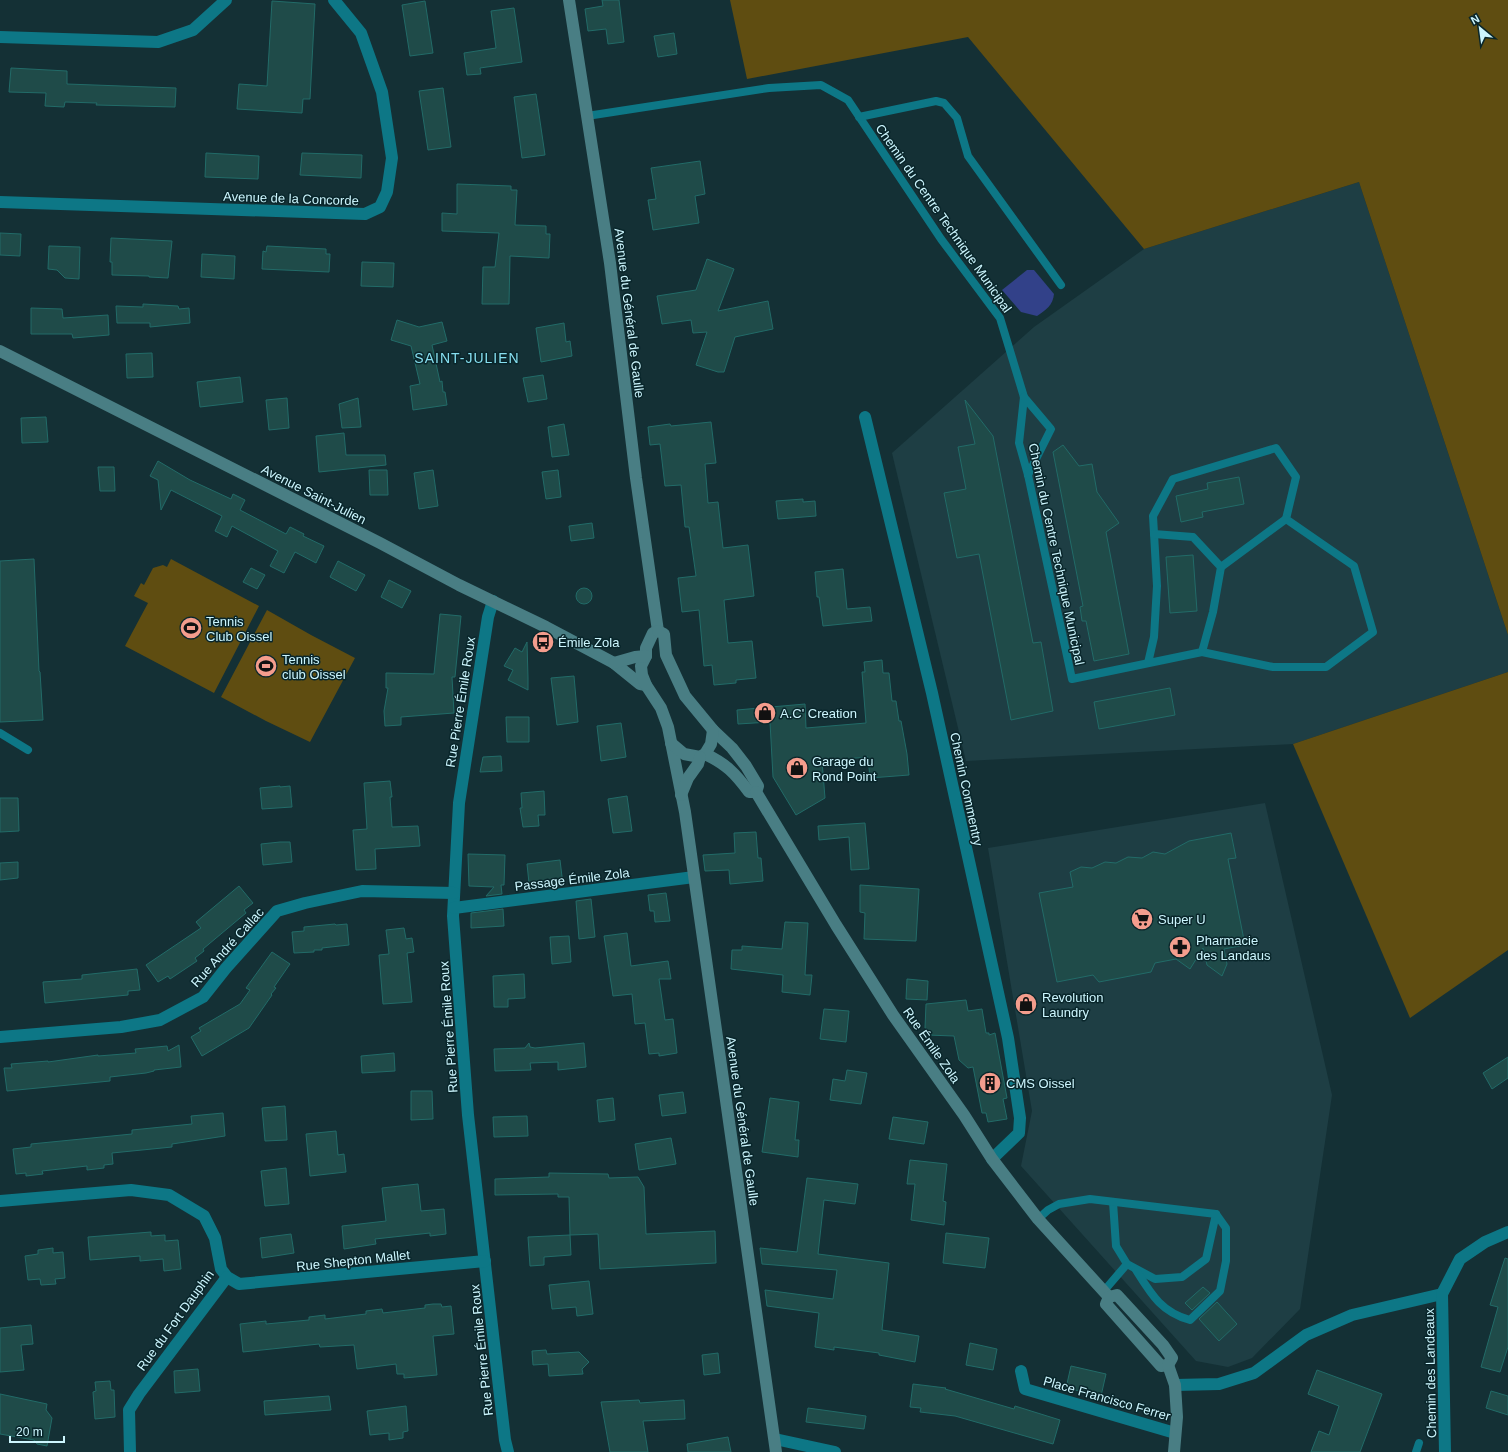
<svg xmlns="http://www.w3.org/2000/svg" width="1508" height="1452" font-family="Helvetica,sans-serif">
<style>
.built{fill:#1e3e44}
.green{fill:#5f4d11}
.water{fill:#324189}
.building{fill:#1f4b49;stroke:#226b68}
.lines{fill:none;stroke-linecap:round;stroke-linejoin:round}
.lane{stroke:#0d7786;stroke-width:8}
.street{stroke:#0d7786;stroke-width:12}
.secondary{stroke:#497e84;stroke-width:12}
.labels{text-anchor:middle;stroke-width:3;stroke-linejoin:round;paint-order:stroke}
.street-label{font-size:13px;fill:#cdf6fe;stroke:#09262b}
.poi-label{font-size:13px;fill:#cdf6fe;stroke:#09262b;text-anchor:start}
.neighbourhood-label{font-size:14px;letter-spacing:1px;fill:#87dff0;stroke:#09262b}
</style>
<rect width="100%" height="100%" fill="#143035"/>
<g class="built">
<polygon points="1359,182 1508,635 1508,672 1293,744 966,761 892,453 1034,327 1144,249"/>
<polygon points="1265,803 1332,1095 1300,1309 1252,1358 1228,1367 1196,1361 1021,1166 1032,1111 988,848"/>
</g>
<g class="green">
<polygon points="730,0 1508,0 1508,635 1359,182 1144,249 968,37 747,79"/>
<polygon points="171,559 259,606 214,693 125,646 148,603 134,596 141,583 144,585 153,568 163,565 167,567"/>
<polygon points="267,610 311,635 355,658 310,742 266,721 221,697"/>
<polygon points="1508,672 1508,950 1410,1018 1293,744"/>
</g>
<path class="water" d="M1027,270H1034L1054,294C1053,305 1046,310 1037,316L1021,312L1002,290Z"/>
<g class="building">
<polygon points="602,0 619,0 624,42 608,44 606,29 588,31 585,9 603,6"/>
<polygon points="272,1 315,4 310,99 303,99 302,113 237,109 239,84 267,86"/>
<polygon points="425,1 433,53 410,56 402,5"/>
<polygon points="514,8 522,62 480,68 481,74 467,75 464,53 496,48 491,11"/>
<polygon points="674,33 677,54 658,57 654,36"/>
<polygon points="11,68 67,71 67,84 176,88 175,107 96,105 97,103 65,102 64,107 45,106 46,93 9,92"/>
<polygon points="443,88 451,147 428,150 419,91"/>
<polygon points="536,94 545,155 522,158 514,97"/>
<polygon points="206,153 259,156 258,179 205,177"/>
<polygon points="302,153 362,155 361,178 300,175"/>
<polygon points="700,161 705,194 695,196 699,223 653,230 648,200 656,199 651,168"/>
<polygon points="457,184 511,186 511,190 517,190 515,225 546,226 546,234 550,234 549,258 510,256 509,304 482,304 483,267 495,267 499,233 442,231 442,213 457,214"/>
<polygon points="0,233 21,234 20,256 0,255"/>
<polygon points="111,238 172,241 168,278 149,277 149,276 112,275 112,262 110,262"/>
<polygon points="49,246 80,247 79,279 65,278 57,270 48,269"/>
<polygon points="267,246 326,249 326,254 330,254 329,272 262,269 263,251 266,252"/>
<polygon points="202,254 235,256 234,279 201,277"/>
<polygon points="707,259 734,269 718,311 768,301 773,329 735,337 724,372 718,372 696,365 707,332 693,333 691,320 662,324 657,296 696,290"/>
<polygon points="362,262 394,263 393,287 361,286"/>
<polygon points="143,304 178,306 179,309 189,308 190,323 150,327 150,323 117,323 116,306 143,307"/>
<polygon points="31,308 62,309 63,318 108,315 109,335 73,338 72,334 31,334"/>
<polygon points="397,320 419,327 442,322 447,341 432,345 440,382 442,381 443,392 445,392 447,405 413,410 410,386 420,384 411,346 391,340"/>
<polygon points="564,323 566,342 570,341 572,356 541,362 536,328"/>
<polygon points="152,353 153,377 127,378 126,354"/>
<polygon points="543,375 547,399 528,402 523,378"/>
<polygon points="240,377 243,402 200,407 197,382"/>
<polygon points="287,398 289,428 269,430 266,400"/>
<polygon points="358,398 361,427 342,428 339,404"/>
<polygon points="965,400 993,436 1033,643 1041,642 1053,711 1011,720 979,554 957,558 944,493 966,489 958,447 975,444"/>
<polygon points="46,417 48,442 22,443 21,418"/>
<polygon points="711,422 716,463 705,464 708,503 718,502 723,548 748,545 754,596 724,600 728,643 752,641 756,678 736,680 736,683 714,685 712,665 704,666 699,610 682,612 678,578 696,576 689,527 685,527 681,485 665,486 660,444 650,445 648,427 670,424 671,426"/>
<polygon points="564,424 569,455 552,457 548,427"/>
<polygon points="344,433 346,455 385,455 386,465 319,472 316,436"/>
<polygon points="1063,445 1079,466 1092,464 1097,492 1119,523 1106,532 1129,654 1094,661 1086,621 1082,621 1080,607 1083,606 1053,452"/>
<polygon points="158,461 190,480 231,499 233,494 245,500 240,510 286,534 290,527 304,534 303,536 324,546 316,563 295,552 284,573 270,566 278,551 232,526 227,537 215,531 222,516 171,490 161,510 158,480 150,476"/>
<polygon points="98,467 114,467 115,491 100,491"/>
<polygon points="369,470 387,470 388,495 370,495"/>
<polygon points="433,470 438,506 419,509 414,473"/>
<polygon points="558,470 561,497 546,499 542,472"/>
<polygon points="1239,477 1244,504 1202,512 1203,517 1181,522 1176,496 1208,489 1207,483"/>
<polygon points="803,499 803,502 815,501 816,516 778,519 776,501"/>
<polygon points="592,523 594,538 571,541 569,526"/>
<polygon points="1193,555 1197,611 1170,613 1166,557"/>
<polygon points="34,559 39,671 40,672 43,720 0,722 0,561"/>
<polygon points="338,561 365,575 356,591 330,577"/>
<polygon points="251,568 265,575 257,589 243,582"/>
<polygon points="843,569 847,609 870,607 872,621 823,626 819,597 817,597 815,572"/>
<polygon points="389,580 411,591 402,608 381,597"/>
<circle cx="584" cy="596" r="8"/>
<polygon points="440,614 461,616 455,677 452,677 454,713 401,717 401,725 385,726 384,711 388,688 386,688 386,673 434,674"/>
<polygon points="527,642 528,678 528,690 508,680 513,670 504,666 515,648 522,652"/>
<polygon points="882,660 883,673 889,673 892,701 896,701 899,721 901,721 907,754 909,775 870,778 868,757 822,761 825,798 796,815 773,777 770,722 738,724 737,710 805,704 806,728 866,723 862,672 865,672 864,662"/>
<polygon points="574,676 578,722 557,725 551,678"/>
<polygon points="1170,688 1175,715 1099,729 1094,702"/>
<polygon points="506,717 529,717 529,742 507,742"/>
<polygon points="621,723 626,757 601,761 597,726"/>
<polygon points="501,756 502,771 480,772 483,757"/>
<polygon points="390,781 392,797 390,797 392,827 418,826 420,846 375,849 376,869 356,870 353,830 367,829 364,783"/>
<polygon points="280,786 280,787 290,786 292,807 262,809 260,788"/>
<polygon points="544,791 545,815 538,815 539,826 523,827 520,808 522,808 521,793"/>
<polygon points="627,796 632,831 613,833 608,799"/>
<polygon points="0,798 18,798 19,831 0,832"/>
<polygon points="865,823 869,869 851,870 849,837 819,840 818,826"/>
<polygon points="756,832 758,858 761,858 763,881 730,884 729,870 705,871 703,855 735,853 734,833"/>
<polygon points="1231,833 1236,858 1228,859 1245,945 1224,949 1227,964 1222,976 1207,965 1203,948 1190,969 1176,959 1155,963 1151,972 1099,982 1093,975 1057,982 1039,893 1073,887 1070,872 1081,867 1092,868 1105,862 1116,863 1128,857 1142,858 1153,852 1165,854 1189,841"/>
<polygon points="280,842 290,842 292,862 263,865 261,844"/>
<polygon points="468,854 505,855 504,885 501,885 502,894 486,896 494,887 469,886"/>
<polygon points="560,860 563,885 537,888 536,883 529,883 527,864"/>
<polygon points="18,862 18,878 0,880 0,863"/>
<polygon points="860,885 919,889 916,941 864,939 865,913 860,912"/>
<polygon points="239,886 253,903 244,910 246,913 203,949 204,951 195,958 197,961 170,979 168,976 158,982 146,965 201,928 196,922"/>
<polygon points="666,893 670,921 655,922 654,911 650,911 648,895"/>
<polygon points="591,899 595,937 579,939 576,901"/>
<polygon points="503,909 504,926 471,928 471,913"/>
<polygon points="785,922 808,923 805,975 812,975 810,995 782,992 783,975 731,969 732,950 742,950 742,946 782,949"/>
<polygon points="335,924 336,925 347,924 349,945 322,948 322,950 314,950 314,952 294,953 292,932 304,931 304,927"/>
<polygon points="404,928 406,939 412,938 414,952 407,953 412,1002 383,1004 379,955 389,954 386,930"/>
<polygon points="627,933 631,966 668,961 671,979 659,979 665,1020 673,1019 677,1053 659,1056 659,1053 649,1054 645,1023 635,1024 632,994 613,996 604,936"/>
<polygon points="569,936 571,962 552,964 550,937"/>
<polygon points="272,952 290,964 274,987 276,988 271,994 272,995 249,1028 202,1056 191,1037 201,1031 199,1028 240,1004 250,990 246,988"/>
<polygon points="137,969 140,990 128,991 128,995 45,1003 43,982 82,979 82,975"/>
<polygon points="524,974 525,998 508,999 508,1007 494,1007 493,976"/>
<polygon points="907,979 928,981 927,1000 906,999"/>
<polygon points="966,1000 968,1011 982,1009 986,1033 989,1033 989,1035 995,1033 1007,1098 1003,1099 1007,1119 988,1122 986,1113 982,1113 973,1067 968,1068 959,1060 954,1036 927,1035 927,1029 925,1028 926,1004"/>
<polygon points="824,1009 849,1011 846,1042 820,1039"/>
<polygon points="529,1043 530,1047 535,1048 584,1043 586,1067 558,1070 558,1062 530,1063 531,1070 495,1071 494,1049 525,1048"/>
<polygon points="179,1045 181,1067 154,1070 154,1071 146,1073 110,1077 110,1081 7,1091 4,1068 12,1068 11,1064 48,1061 48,1062 98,1055 98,1056 136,1053 135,1049 167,1046 168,1051"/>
<polygon points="394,1053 395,1071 362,1073 361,1056"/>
<polygon points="1508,1057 1508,1078 1492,1089 1483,1073"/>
<polygon points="847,1070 867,1073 861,1104 830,1100 833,1079 845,1081"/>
<polygon points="411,1091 432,1091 433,1119 411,1120"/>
<polygon points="683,1092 686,1113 662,1116 659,1095"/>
<polygon points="613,1098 615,1120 599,1122 597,1100"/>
<polygon points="770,1098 799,1102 795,1140 799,1140 798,1157 762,1152"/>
<polygon points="285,1106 287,1140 265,1141 262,1108"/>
<polygon points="223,1113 225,1136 172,1144 172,1147 112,1153 113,1164 104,1165 104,1168 87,1170 87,1166 42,1171 43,1174 26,1176 26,1173 16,1174 13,1149 31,1147 31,1144 132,1134 132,1130 192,1124 191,1116"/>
<polygon points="527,1116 528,1136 494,1137 493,1117"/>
<polygon points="893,1117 928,1122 924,1144 889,1139"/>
<polygon points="336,1131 338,1155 344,1154 346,1172 310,1176 306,1134"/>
<polygon points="671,1138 676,1164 639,1170 635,1144"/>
<polygon points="910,1160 947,1164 943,1201 946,1202 944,1225 911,1220 915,1184 907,1184"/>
<polygon points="286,1168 289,1204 265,1206 261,1171"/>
<polygon points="549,1173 608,1174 609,1178 638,1177 644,1187 646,1234 715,1231 716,1263 600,1269 598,1234 570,1235 569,1197 558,1197 558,1194 495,1195 495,1179 549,1177"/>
<polygon points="807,1178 858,1184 855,1204 824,1200 818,1254 889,1263 882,1330 919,1336 915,1362 879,1355 879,1353 834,1347 834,1350 815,1347 819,1313 767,1306 765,1290 833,1299 837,1270 762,1264 760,1248 797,1252"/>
<polygon points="418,1184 421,1211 444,1209 446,1234 430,1236 430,1233 375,1239 376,1244 344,1249 342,1226 386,1221 382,1188"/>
<polygon points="151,1232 151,1236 165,1235 165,1241 178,1240 181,1269 164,1271 163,1259 140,1261 140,1256 90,1260 88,1237"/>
<polygon points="946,1233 989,1238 985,1268 943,1263"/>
<polygon points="291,1234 294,1253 262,1258 260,1238"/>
<polygon points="570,1235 571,1255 544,1257 544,1265 530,1266 528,1237"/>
<polygon points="53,1248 53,1253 63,1252 65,1278 55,1279 56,1284 41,1285 40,1279 28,1280 25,1256 38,1254 38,1250"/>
<polygon points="1505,1258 1508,1259 1508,1347 1500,1372 1481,1367 1498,1307 1490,1305"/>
<polygon points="589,1281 593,1314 577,1316 576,1307 552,1309 549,1285"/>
<polygon points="1203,1287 1210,1293 1192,1310 1185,1303"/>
<polygon points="1217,1302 1237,1324 1219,1341 1199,1319"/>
<polygon points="433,1304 441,1304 442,1307 451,1306 454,1334 433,1336 437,1375 404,1378 404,1374 397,1374 396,1364 357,1369 354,1345 320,1347 319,1344 243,1352 240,1324 266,1321 266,1324 309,1320 309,1317 325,1315 325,1319 366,1314 366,1311 382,1309 383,1313 416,1309 425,1308 425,1305"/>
<polygon points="31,1325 33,1344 21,1345 24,1370 0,1372 0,1328"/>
<polygon points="970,1343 997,1349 993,1370 966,1365"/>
<polygon points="546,1350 547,1354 579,1352 589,1362 582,1369 583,1374 549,1376 548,1364 533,1365 532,1351"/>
<polygon points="718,1353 720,1373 704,1375 702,1355"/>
<polygon points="1071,1366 1106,1374 1101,1396 1066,1388"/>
<polygon points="198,1369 200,1391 175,1393 174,1371"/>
<polygon points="1317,1370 1382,1394 1360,1452 1311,1452 1319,1431 1329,1435 1339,1406 1308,1394"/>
<polygon points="110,1381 111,1390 114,1390 115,1417 95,1419 93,1392 96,1391 95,1382"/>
<polygon points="913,1384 946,1388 945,1389 1014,1409 1015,1406 1060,1420 1053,1444 955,1416 920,1412 921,1408 910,1407"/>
<polygon points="1491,1391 1508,1396 1508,1415 1486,1408"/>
<polygon points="0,1394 47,1404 46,1410 52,1418 47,1446 37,1444 34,1440 0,1434"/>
<polygon points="329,1396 331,1410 265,1415 264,1401"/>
<polygon points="639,1400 640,1403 684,1400 685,1419 643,1421 648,1452 610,1452 601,1402"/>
<polygon points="406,1406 408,1431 403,1432 403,1438 389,1440 389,1433 370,1435 367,1411"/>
<polygon points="808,1408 866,1416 864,1429 806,1422"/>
<polygon points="728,1437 731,1452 688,1452 687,1444"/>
</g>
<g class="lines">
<g class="lane">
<polyline points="587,116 769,88 821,85 848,100 941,239 1000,318 1024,397 1019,443 1028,475 1072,679 1202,652 1273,667 1326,667 1373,632 1354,566 1286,519 1296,477 1276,448 1173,479 1153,516 1157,586 1154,637 1148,663"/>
<polyline points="859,117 936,101 944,103 957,118 968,156 1061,285"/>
<polyline points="1024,397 1051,429 1028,475"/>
<polyline points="1154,534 1193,537 1221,567 1213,612 1202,652"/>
<polyline points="1221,567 1286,519"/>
<polyline points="0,733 28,750"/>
<polyline points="1113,1202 1116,1246 1127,1264 1155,1279 1182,1277 1206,1259 1216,1214"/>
<path d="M1038,1219L1048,1210L1059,1204L1090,1199L1216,1214L1226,1228V1261L1220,1291L1190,1320C1161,1312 1151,1294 1136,1270"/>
<polyline points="1103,1292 1127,1264"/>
<polyline points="1416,1452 1419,1443"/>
</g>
<g class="street">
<polyline points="0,37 158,42 193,30 226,0"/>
<polyline points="0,202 365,214 380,207 387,192 392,158 382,92 361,33 334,0"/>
<polyline points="865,417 932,693 1008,1038 1020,1118 1019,1133 992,1159"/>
<polyline points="493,601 488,617 459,803 453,916 468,1115 505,1440 508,1452"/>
<polyline points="454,908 694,877"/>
<polyline points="0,1037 121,1027 160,1020 203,997 226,968 277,911 305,903 362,891 454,893"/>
<polyline points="0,1201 131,1190 169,1195 204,1216 215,1238 221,1269 227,1277 239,1284 485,1261"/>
<polyline points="1021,1371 1025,1389 1175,1433"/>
<polyline points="1175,1385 1219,1384 1254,1373 1306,1335 1352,1315 1442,1294"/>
<polyline points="775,1439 835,1452"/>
<polyline points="130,1452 129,1410 139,1394 227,1277"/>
<polyline points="1445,1452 1442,1294 1460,1259 1485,1242 1508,1232"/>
</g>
<g class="secondary">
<polyline points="569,0 610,263 636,478 658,631"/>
<polyline points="0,351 380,543 459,585 546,627 614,663 640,684 646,685"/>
<polyline points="658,631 653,633 646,648 646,656 641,666 642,675 646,685 661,708 668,727 685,812 776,1452"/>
<polyline points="658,631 664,634 666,655 685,696 713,730 732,748 746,766 758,786 756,792"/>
<polyline points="614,663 635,657 646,656"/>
<polyline points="671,743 684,754 700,757 705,754 711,744 713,730"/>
<path d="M705,754C726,764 735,773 749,792H756"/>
<polyline points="756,792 836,925 893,1015 964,1115 992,1159 1038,1219 1109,1297"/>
<polyline points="681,795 688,778 698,764 700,757"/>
<polygon points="1117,1295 1163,1345 1172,1358 1168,1365 1161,1366 1106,1304 1109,1297"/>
<polyline points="1168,1365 1175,1385 1177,1417 1174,1452"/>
</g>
</g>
<defs>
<g id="stadium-disc" transform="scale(1.15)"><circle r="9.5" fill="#f49d8d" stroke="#09262b"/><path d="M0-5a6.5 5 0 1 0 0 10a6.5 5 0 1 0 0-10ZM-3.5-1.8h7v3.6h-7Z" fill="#111"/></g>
<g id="bus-disc" transform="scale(1.15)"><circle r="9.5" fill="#f49d8d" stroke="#09262b"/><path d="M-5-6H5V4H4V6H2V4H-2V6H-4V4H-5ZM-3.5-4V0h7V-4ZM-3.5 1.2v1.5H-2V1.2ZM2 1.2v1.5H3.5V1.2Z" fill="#111"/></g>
<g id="shop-disc" transform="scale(1.15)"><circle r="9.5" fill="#f49d8d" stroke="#09262b"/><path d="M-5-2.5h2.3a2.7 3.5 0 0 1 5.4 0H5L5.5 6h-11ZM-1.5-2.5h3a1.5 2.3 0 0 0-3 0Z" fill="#111"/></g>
<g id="supermarket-disc" transform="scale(1.15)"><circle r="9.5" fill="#f49d8d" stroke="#09262b"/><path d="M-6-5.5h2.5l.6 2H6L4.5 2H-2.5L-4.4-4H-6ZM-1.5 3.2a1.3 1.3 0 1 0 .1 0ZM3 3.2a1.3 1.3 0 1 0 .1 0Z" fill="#111"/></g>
<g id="pharmacy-disc" transform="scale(1.15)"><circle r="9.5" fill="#f49d8d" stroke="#09262b"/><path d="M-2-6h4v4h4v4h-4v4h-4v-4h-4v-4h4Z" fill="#111"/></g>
<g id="building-disc" transform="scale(1.15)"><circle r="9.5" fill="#f49d8d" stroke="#09262b"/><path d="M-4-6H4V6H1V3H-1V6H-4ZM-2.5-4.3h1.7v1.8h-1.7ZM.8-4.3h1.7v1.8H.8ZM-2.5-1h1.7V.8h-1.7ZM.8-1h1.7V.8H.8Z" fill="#111"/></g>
</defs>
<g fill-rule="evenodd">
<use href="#stadium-disc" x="191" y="628"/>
<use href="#bus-disc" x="543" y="642"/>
<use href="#stadium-disc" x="266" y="666"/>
<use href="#shop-disc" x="765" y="713"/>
<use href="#shop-disc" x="797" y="768"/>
<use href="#supermarket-disc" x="1142" y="919"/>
<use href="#pharmacy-disc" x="1180" y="947"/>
<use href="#shop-disc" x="1026" y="1004"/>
<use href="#building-disc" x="990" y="1083"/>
</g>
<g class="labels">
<g class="street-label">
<text transform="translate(291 198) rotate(2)" y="5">Avenue de la Concorde</text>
<text transform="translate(944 218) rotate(55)" y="5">Chemin du Centre Technique Municipal</text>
<text transform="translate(630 313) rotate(83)" y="5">Avenue du Général de Gaulle</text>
<text transform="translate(314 494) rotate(27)" y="5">Avenue Saint-Julien</text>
<text transform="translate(1057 554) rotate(78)" y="5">Chemin du Centre Technique Municipal</text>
<text transform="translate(460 702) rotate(-81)" y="5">Rue Pierre Émile Roux</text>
<text transform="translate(967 789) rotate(78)" y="5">Chemin Commentry</text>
<text transform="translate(572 879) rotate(-7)" y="5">Passage Émile Zola</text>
<text transform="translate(227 947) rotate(-48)" y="5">Rue André Callac</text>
<text transform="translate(448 1027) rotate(-94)" y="5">Rue Pierre Émile Roux</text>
<text transform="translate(932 1045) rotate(55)" y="5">Rue Émile Zola</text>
<text transform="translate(743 1121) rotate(82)" y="5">Avenue du Général de Gaulle</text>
<text transform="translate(353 1260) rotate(-6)" y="5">Rue Shepton Mallet</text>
<text transform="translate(175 1320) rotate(-54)" y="5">Rue du Fort Dauphin</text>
<text transform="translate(481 1350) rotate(-96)" y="5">Rue Pierre Émile Roux</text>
<text transform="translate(1430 1373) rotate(-91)" y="5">Chemin des Landeaux</text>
<text transform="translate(1107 1398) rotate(16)" y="5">Place Francisco Ferrer</text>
</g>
<g class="poi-label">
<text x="206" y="626">Tennis<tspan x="206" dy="15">Club Oissel</tspan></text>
<text x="558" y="647">Émile Zola</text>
<text x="282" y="664">Tennis<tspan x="282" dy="15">club Oissel</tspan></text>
<text x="780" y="718">A.C' Creation</text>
<text x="812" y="766">Garage du<tspan x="812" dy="15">Rond Point</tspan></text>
<text x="1158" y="924">Super U</text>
<text x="1196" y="945">Pharmacie<tspan x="1196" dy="15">des Landaus</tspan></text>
<text x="1042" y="1002">Revolution<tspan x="1042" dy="15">Laundry</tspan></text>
<text x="1006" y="1088">CMS Oissel</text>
</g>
<g class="neighbourhood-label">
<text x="467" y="363">SAINT-JULIEN</text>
</g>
</g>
<g transform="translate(1480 28) rotate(331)" stroke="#09262b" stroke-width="3" paint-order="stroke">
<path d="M0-3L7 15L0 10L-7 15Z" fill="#cdf6fe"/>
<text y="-6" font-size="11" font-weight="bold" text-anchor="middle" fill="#cdf6fe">N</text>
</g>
<path d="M10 1436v6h54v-6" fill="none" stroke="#cdf6fe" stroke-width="2"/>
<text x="16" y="1436" font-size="12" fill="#cdf6fe" stroke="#09262b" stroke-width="3" paint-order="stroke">20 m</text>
</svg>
